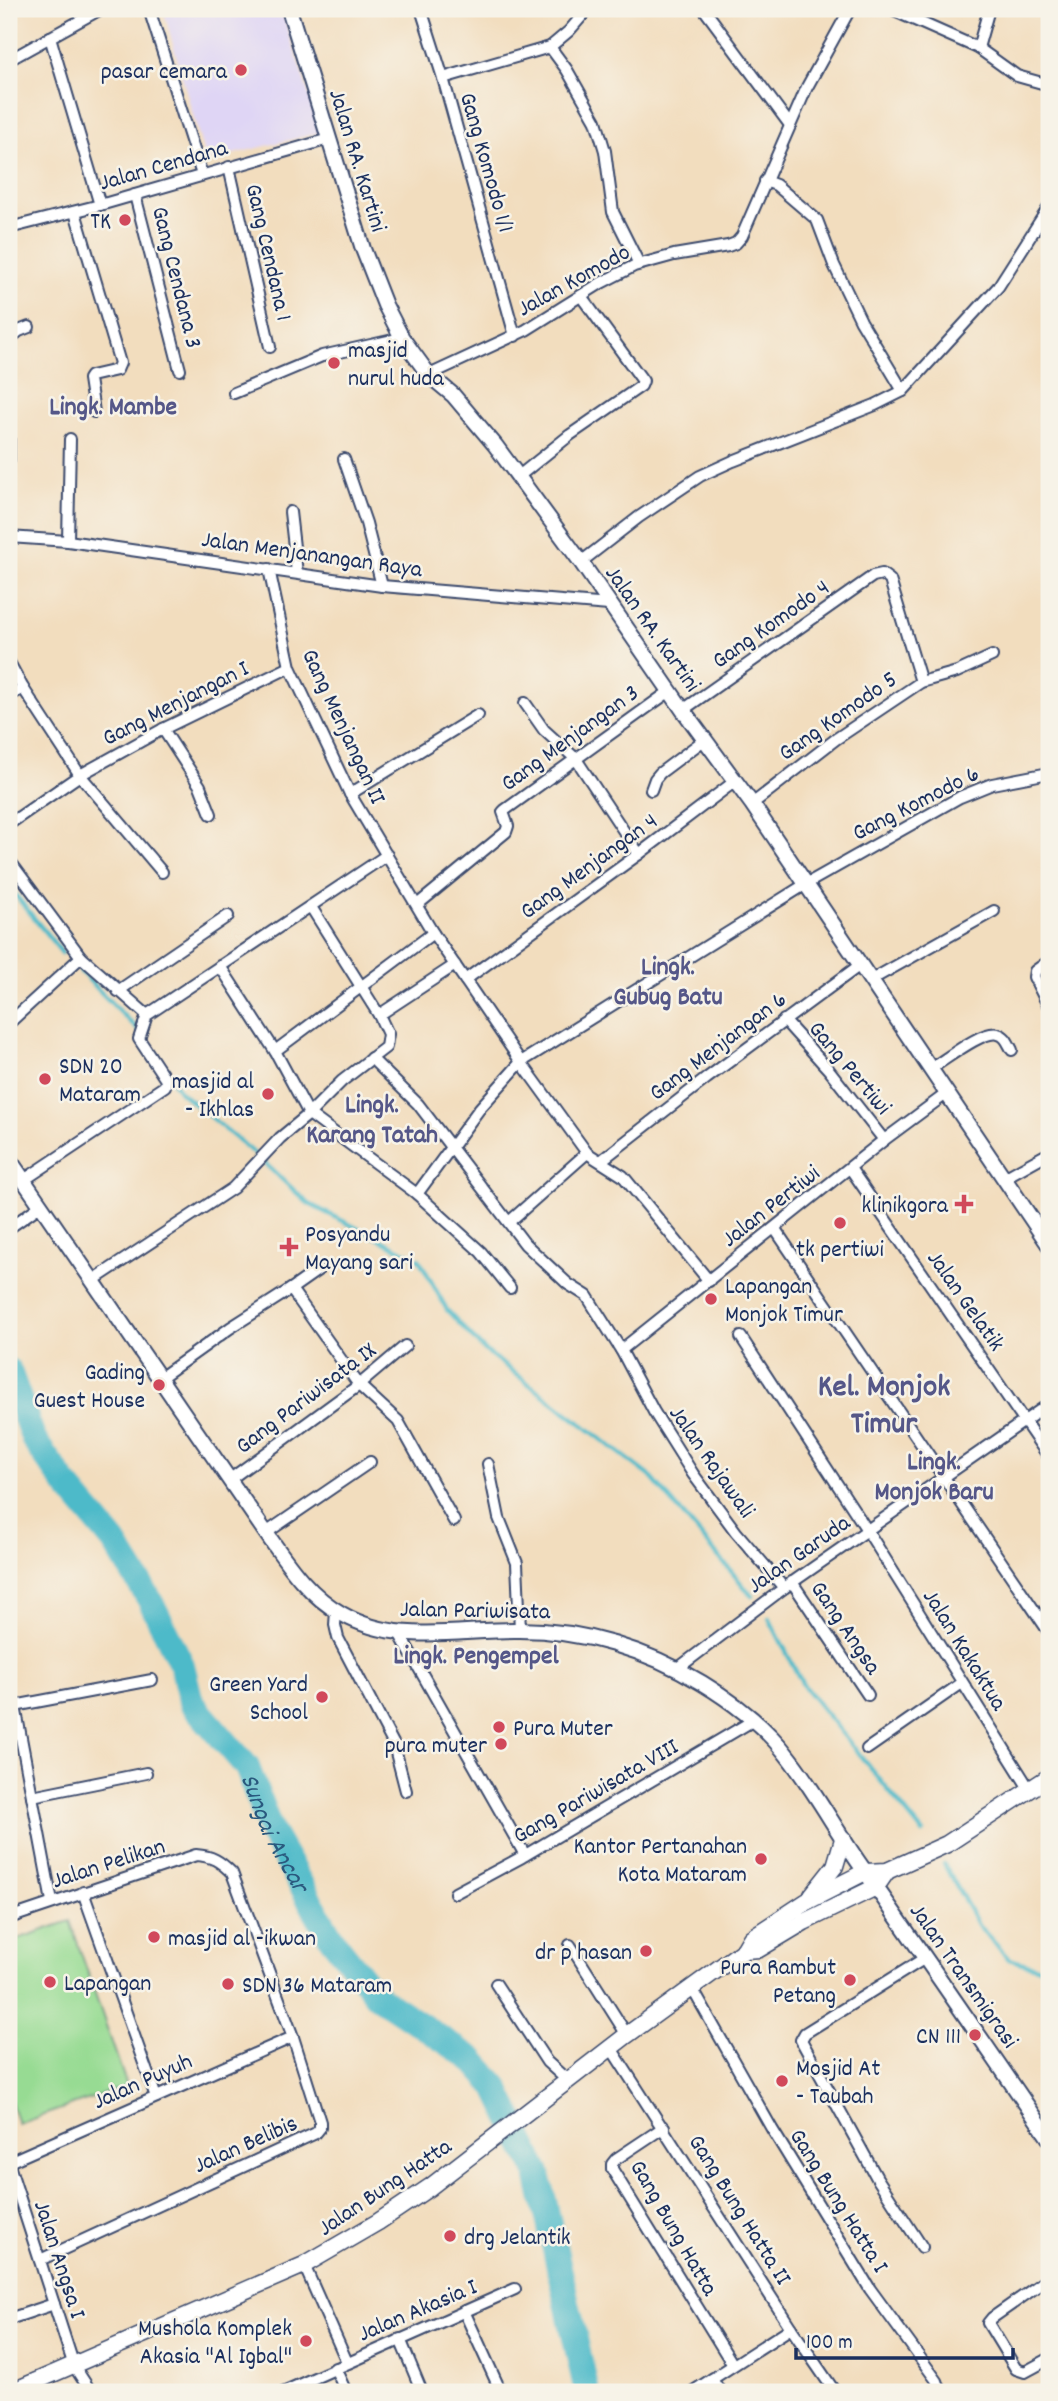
<svg xmlns="http://www.w3.org/2000/svg" width="1058" height="2401" font-family="Dekko,sans-serif">
<style>
.built{fill:#dfd5f5}
.green{fill:#97db93;stroke:#598578;stroke-width:2}
.lines{fill:none;stroke-linecap:round;stroke-linejoin:round}
.stream{stroke:#4ebac9;stroke-width:4.5}
.river{stroke:#4ebac9;stroke-width:26}
.minor-casing{stroke:#3b496c;stroke-width:14}
.tertiary-casing{stroke:#3b496c;stroke-width:18}
.secondary-casing{stroke:#3b496c;stroke-width:19}
.minor{stroke:#fff;stroke-width:10}
.tertiary{stroke:#fff;stroke-width:14}
.secondary{stroke:#fff;stroke-width:16}
.poi-dot{fill:#d1495b;stroke:#f7f3e8;stroke-width:2.5}
.labels{text-anchor:middle;stroke-width:5;stroke-linejoin:round;paint-order:stroke}
.poi-label{font-size:24px;fill:#1b2f5e;stroke:#f7f3e8;text-anchor:end}
.street-label{font-size:24px;fill:#1b2f5e;stroke:#f7f3e8}
.neighbourhood-label{font-size:26px;font-weight:bold;fill:#555788;stroke:#f7f3e8}
.water-label{font-size:26px;font-style:italic;fill:#2a597e;stroke:#f7f3e8}
.district-label{font-size:32px;font-weight:bold;fill:#555788;stroke:#f7f3e8}
</style>
<rect width="100%" height="100%" fill="#f7f3e8"/>
<filter id="ink" filterUnits="userSpaceOnUse"><feTurbulence type="fractalNoise" baseFrequency=".0143" numOctaves="2"/><feDisplacementMap in="SourceGraphic" scale="14" xChannelSelector="R" yChannelSelector="G"/><feConvolveMatrix kernelMatrix="1 2 1 2 8 2 1 2 1" color-interpolation-filters="sRGB"/></filter>
<filter id="wash" filterUnits="userSpaceOnUse"><feTurbulence type="fractalNoise" baseFrequency=".00686" numOctaves="4" result="noise"/><feDisplacementMap in="SourceGraphic" scale="28" xChannelSelector="R" yChannelSelector="G"/><feGaussianBlur stdDeviation="1.57" result="paint"/><feColorMatrix in="noise" values="0 0 0 0 0 0 0 0 0 0 0 0 0 0 0 0 0 1.4 0 .05"/><feComposite in="paint" operator="in"/></filter>
<g filter="url(#wash)">
<rect width="100%" height="100%" fill="#f2ddbe"/>
<polygon class="built" points="163,9 281,9 321,132 206,161"/>
<polygon class="green" points="70,1921 127,2086 18,2124 9,2096 9,1942"/>
<g class="lines">
<g class="stream">
<polyline points="9,887 62,953"/>
<polyline points="80,971 140,1032"/>
<polyline points="168,1075 180,1092 249,1149 309,1204 419,1259 447,1310 483,1349 650,1476 752,1596"/>
<polyline points="769,1618 803,1685 923,1833"/>
<polyline points="944,1864 979,1926 1009,1959 1040,1968 1049,1976"/>
</g>
<path class="river" id="s1" d="M9,1371L34,1440L64,1482L114,1542L150,1600L182,1665L191,1702L247,1767L271,1832L332,1939L377,1996L472,2059L496,2086L538,2174L587,2392"/>
</g>
</g>
<g filter="url(#ink)">
<g class="lines">
<g class="minor-casing">
<g id="minor">
<polyline points="149,9 202,175"/>
<polyline points="421,9 443,78"/>
<polyline points="704,9 790,125"/>
<polyline points="890,9 978,48 1017,76 1049,85"/>
<polyline points="50,37 100,205"/>
<polyline points="550,47 567,70 596,121 605,151 613,212 639,264"/>
<polyline points="978,48 989,9"/>
<polyline points="9,60 101,9"/>
<polyline points="229,167 270,347"/>
<polyline points="765,181 776,185 817,220 834,265 861,321 903,391"/>
<polyline points="135,195 180,370"/>
<polyline points="75,212 120,363 117,370 91,376 89,379 94,412"/>
<polyline points="9,228 100,205 329,139"/>
<polyline points="515,336 443,78 550,47 569,31 588,9"/>
<polyline points="9,339 19,331 29,327"/>
<polyline points="429,375 526,330 601,283 634,266 674,255 728,246 736,243 742,236 807,87 850,9"/>
<polyline points="234,393 322,356 402,338"/>
<polyline points="9,423 9,460"/>
<polyline points="344,459 366,523 382,586"/>
<polyline points="519,476 570,435 641,386 643,381 581,296"/>
<polyline points="290,512 297,573"/>
<polyline points="9,537 68,541 382,586 609,605"/>
<polyline points="68,541 70,439"/>
<polyline points="581,562 639,517 700,476 733,461 875,405 903,391 998,287 1049,207"/>
<polyline points="269,569 290,667 350,794 433,933 521,1062 587,1153 623,1176 709,1281"/>
<polyline points="9,662 23,688 80,775 162,872"/>
<polyline points="9,696 23,688"/>
<polyline points="525,703 544,730 576,759 639,854"/>
<polyline points="683,710 873,576 882,574 890,580 921,682"/>
<polyline points="163,729 200,786 211,814"/>
<polyline points="651,790 655,779 660,773 704,740"/>
<polyline points="350,794 478,715"/>
<polyline points="752,804 836,739 921,682 957,672 992,656"/>
<polyline points="9,824 80,775 163,729 290,667"/>
<polyline points="9,860 81,957 147,1015"/>
<polyline points="417,905 506,832 508,826 503,812 505,810 670,691"/>
<polyline points="1049,961 1035,971 1034,977 1049,1007"/>
<polyline points="220,966 275,1051 309,1114 417,1194 481,1252 510,1288"/>
<polyline points="465,980 639,854 734,782"/>
<polyline points="871,980 994,911"/>
<polyline points="118,991 228,916"/>
<polyline points="379,1015 455,965"/>
<polyline points="784,1020 829,1070 884,1140"/>
<polyline points="9,1023 81,957"/>
<polyline points="275,1051 433,933"/>
<polyline points="371,1058 418,1104 525,1244 568,1284 587,1296 621,1350 654,1412 693,1474 736,1532 784,1588"/>
<path d="M930,1069C944,1061 983,1029 998,1034C1006,1036 1008,1043 1012,1050"/>
<polyline points="602,1160 707,1078 860,965"/>
<polyline points="850,1168 1049,1457"/>
<polyline points="1004,1178 1049,1153"/>
<polyline points="24,1180 165,1086 166,1080 139,1039 147,1015 387,855"/>
<polyline points="417,1194 480,1108 521,1062 806,884 960,797 992,784 1049,773"/>
<polyline points="509,1222 587,1153"/>
<polyline points="9,1228 40,1206"/>
<polyline points="775,1229 1049,1632"/>
<polyline points="92,1281 233,1188 280,1138 309,1114 342,1081 386,1047 388,1034 379,1015 311,907"/>
<polyline points="291,1289 318,1270"/>
<polyline points="741,1337 867,1530 1030,1790"/>
<polyline points="621,1350 884,1140 946,1094"/>
<polyline points="160,1378 230,1328 291,1289 359,1385 398,1421 454,1521"/>
<polyline points="488,1464 499,1518 517,1563 520,1630"/>
<polyline points="229,1480 359,1385 405,1346"/>
<polyline points="266,1533 370,1462"/>
<polyline points="792,1582 868,1695"/>
<polyline points="336,1611 335,1625 338,1638 394,1745 406,1791"/>
<polyline points="399,1633 525,1855"/>
<polyline points="677,1669 784,1588 1049,1404"/>
<polyline points="15,1706 52,1902"/>
<polyline points="9,1707 152,1680"/>
<polyline points="867,1749 962,1683"/>
<polyline points="32,1796 146,1773"/>
<polyline points="83,1892 156,2097"/>
<polyline points="455,1893 522,1857 754,1720"/>
<path d="M9,1918L196,1855C212,1856 220,1861 232,1873L293,2037L320,2122V2128L316,2133L40,2260"/>
<polyline points="570,1945 627,2035"/>
<polyline points="496,1984 547,2062 568,2081"/>
<polyline points="692,1988 772,2129 870,2289 937,2381 941,2392"/>
<polyline points="611,2048 791,2328 835,2392"/>
<polyline points="664,2127 616,2159 612,2164 612,2169 733,2365"/>
<polyline points="9,2162 293,2037"/>
<polyline points="9,2165 74,2366 91,2392"/>
<polyline points="922,2247 877,2178 801,2040 805,2033 925,1958"/>
<polyline points="304,2265 347,2362"/>
<polyline points="1049,2278 992,2318 988,2323 1016,2369 1025,2372 1049,2359"/>
<polyline points="464,2311 501,2392"/>
<polyline points="9,2319 54,2304"/>
<polyline points="400,2339 422,2392"/>
<polyline points="335,2368 346,2392"/>
<polyline points="712,2379 720,2392"/>
<polyline points="283,2392 515,2289"/>
<polyline points="692,2392 791,2328"/>
</g>
</g>
<g class="tertiary-casing">
<g id="tertiary">
<polyline points="289,9 363,249 385,305 402,338 429,375 453,395 495,445 581,562 683,710 752,804 1049,1245"/>
<path d="M9,1159L266,1533C288,1564 308,1595 342,1614C398,1646 459,1629 519,1630C583,1630 648,1650 702,1683C735,1703 767,1728 790,1759C817,1794 838,1834 864,1870C926,1959 988,2048 1049,2138"/>
</g>
</g>
<g class="secondary-casing">
<g id="secondary">
<polyline points="812,1895 835,1866 843,1839"/>
<polyline points="744,1950 759,1949 804,1922 876,1887 887,1871"/>
<polyline points="11,2392 304,2265 378,2222 430,2187 627,2035 744,1950 751,1938 806,1902 865,1872 887,1871 947,1844 1049,1777"/>
</g>
</g>
<use href="#minor" class="minor"/>
<use href="#tertiary" class="tertiary"/>
<use href="#secondary" class="secondary"/>
</g>
</g>
<g class="poi-dot">
<circle cx="241" cy="70" r="7"/>
<circle cx="125" cy="220" r="7"/>
<circle cx="334" cy="363" r="7"/>
<circle cx="45" cy="1079" r="7"/>
<circle cx="268" cy="1094" r="7"/>
<path d="M960.5 1193.5h7v7h7v7h-7v7h-7v-7h-7v-7h7z"/>
<circle cx="840" cy="1223" r="7"/>
<path d="M285.5 1236.5h7v7h7v7h-7v7h-7v-7h-7v-7h7z"/>
<circle cx="711" cy="1299" r="7"/>
<circle cx="159" cy="1385" r="7"/>
<circle cx="322" cy="1697" r="7"/>
<circle cx="499" cy="1727" r="7"/>
<circle cx="501" cy="1744" r="7"/>
<circle cx="761" cy="1859" r="7"/>
<circle cx="154" cy="1937" r="7"/>
<circle cx="646" cy="1951" r="7"/>
<circle cx="850" cy="1980" r="7"/>
<circle cx="50" cy="1982" r="7"/>
<circle cx="228" cy="1984" r="7"/>
<circle cx="975" cy="2035" r="7"/>
<circle cx="782" cy="2081" r="7"/>
<circle cx="450" cy="2236" r="7"/>
<circle cx="306" cy="2341" r="7"/>
</g>
<g class="labels">
<g class="poi-label">
<text x="227" y="78">pasar cemara</text>
<text x="111" y="228">TK</text>
<text x="348" y="357" text-anchor="start">masjid<tspan x="348" dy="28">nurul huda</tspan></text>
<text x="59" y="1073" text-anchor="start">SDN 20<tspan x="59" dy="28">Mataram</tspan></text>
<text x="254" y="1088">masjid al<tspan x="254" dy="28">- Ikhlas</tspan></text>
<text x="948" y="1212">klinikgora</text>
<text x="305" y="1241" text-anchor="start">Posyandu<tspan x="305" dy="28">Mayang sari</tspan></text>
<text x="840" y="1256" text-anchor="middle">tk pertiwi</text>
<text x="725" y="1293" text-anchor="start">Lapangan<tspan x="725" dy="28">Monjok Timur</tspan></text>
<text x="145" y="1379">Gading<tspan x="145" dy="28">Guest House</tspan></text>
<text x="308" y="1691">Green Yard<tspan x="308" dy="28">School</tspan></text>
<text x="513" y="1735" text-anchor="start">Pura Muter</text>
<text x="487" y="1752">pura muter</text>
<text x="747" y="1853">Kantor Pertanahan<tspan x="747" dy="28">Kota Mataram</tspan></text>
<text x="168" y="1945" text-anchor="start">masjid al -ikwan</text>
<text x="632" y="1959">dr p hasan</text>
<text x="836" y="1974">Pura Rambut<tspan x="836" dy="28">Petang</tspan></text>
<text x="64" y="1990" text-anchor="start">Lapangan</text>
<text x="242" y="1992" text-anchor="start">SDN 36 Mataram</text>
<text x="961" y="2043">CN 111</text>
<text x="796" y="2075" text-anchor="start">Mosjid At<tspan x="796" dy="28">- Taubah</tspan></text>
<text x="464" y="2244" text-anchor="start">drg Jelantik</text>
<text x="292" y="2335">Mushola Komplek<tspan x="292" dy="28">Akasia "Al Igbal"</tspan></text>
</g>
<g class="street-label">
<text transform="translate(359 160) rotate(73)" y="8">Jalan RA. Kartini</text>
<text transform="translate(488 162) rotate(74)" y="8">Gang Komodo 1/1</text>
<text transform="translate(163 164) rotate(-16)" y="8">Jalan Cendana</text>
<text transform="translate(270 252) rotate(77)" y="8">Gang Cendana 1</text>
<text transform="translate(178 277) rotate(76)" y="8">Gang Cendana 3</text>
<text transform="translate(573 279) rotate(-29)" y="8">Jalan Komodo</text>
<text transform="translate(312 553) rotate(8)" y="8">Jalan Menjanangan Raya</text>
<text transform="translate(770 623) rotate(-35)" y="8">Gang Komodo 4</text>
<text transform="translate(654 628) rotate(55)" y="8">Jalan RA. Kartini</text>
<text transform="translate(175 702) rotate(-27)" y="8">Gang Menjangan I</text>
<text transform="translate(837 715) rotate(-35)" y="8">Gang Komodo 5</text>
<text transform="translate(345 726) rotate(65)" y="8">Gang Menjangan II</text>
<text transform="translate(569 737) rotate(-36)" y="8">Gang Menjangan 3</text>
<text transform="translate(915 802) rotate(-27)" y="8">Gang Komodo 6</text>
<text transform="translate(588 865) rotate(-36)" y="8">Gang Menjangan 4</text>
<text transform="translate(717 1045) rotate(-37)" y="8">Gang Menjangan 6</text>
<text transform="translate(851 1067) rotate(50)" y="8">Gang Pertiwi</text>
<text transform="translate(770 1205) rotate(-38)" y="8">Jalan Pertiwi</text>
<text transform="translate(967 1300) rotate(55)" y="8">Jalan Gelatik</text>
<text transform="translate(305 1397) rotate(-37)" y="8">Gang Pariwisata IX</text>
<text transform="translate(713 1461) rotate(55)" y="8">Jalan Rajawali</text>
<text transform="translate(798 1553) rotate(-35)" y="8">Jalan Garuda</text>
<text transform="translate(475 1609) rotate(1)" y="8">Jalan Pariwisata</text>
<text transform="translate(847 1627) rotate(56)" y="8">Gang Angsa</text>
<text transform="translate(966 1649) rotate(58)" y="8">Jalan Kakaktua</text>
<text transform="translate(595 1790) rotate(-30)" y="8">Gang Pariwisata VIII</text>
<text transform="translate(108 1862) rotate(-18)" y="8">Jalan Pelikan</text>
<text transform="translate(965 1975) rotate(55)" y="8">Jalan Transmigrasi</text>
<text transform="translate(142 2080) rotate(-24)" y="8">Jalan Puyuh</text>
<text transform="translate(245 2143) rotate(-24)" y="8">Jalan Belibis</text>
<text transform="translate(384 2186) rotate(-34)" y="8">Jalan Bung Hatta</text>
<text transform="translate(840 2200) rotate(58)" y="8">Gang Bung Hatta I</text>
<text transform="translate(741 2209) rotate(58)" y="8">Gang Bung Hatta II</text>
<text transform="translate(675 2227) rotate(60)" y="8">Gang Bung Hatta</text>
<text transform="translate(61 2259) rotate(72)" y="8">Jalan Angsa I</text>
<text transform="translate(417 2309) rotate(-23)" y="8">Jalan Akasia I</text>
</g>
<g class="neighbourhood-label">
<text x="113" y="414">Lingk. Mambe</text>
<text x="668" y="974">Lingk.<tspan x="668" dy="30">Gubug Batu</tspan></text>
<text x="372" y="1112">Lingk.<tspan x="372" dy="30">Karang Tatah</tspan></text>
<text x="934" y="1469">Lingk.<tspan x="934" dy="30">Monjok Baru</tspan></text>
<text x="476" y="1663">Lingk. Pengempel</text>
</g>
<g class="water-label">
<text dy="9" stroke="none"><textPath href="#s1" startOffset="539">Sungai Ancar</textPath></text>
</g>
<g class="district-label">
<text x="884" y="1395">Kel. Monjok<tspan x="884" dy="37">Timur</tspan></text>
</g>
</g>
<rect width="1058" height="2401" fill="none" stroke="#f7f3e8" stroke-width="35"/>
<path d="M796 2348v10h217v-10" fill="none" stroke="#1b2f5e" stroke-width="3.5"/>
<text x="806" y="2348" font-size="21" fill="#1b2f5e" stroke="#f7f3e8" stroke-width="5" paint-order="stroke">100 m</text>
</svg>
